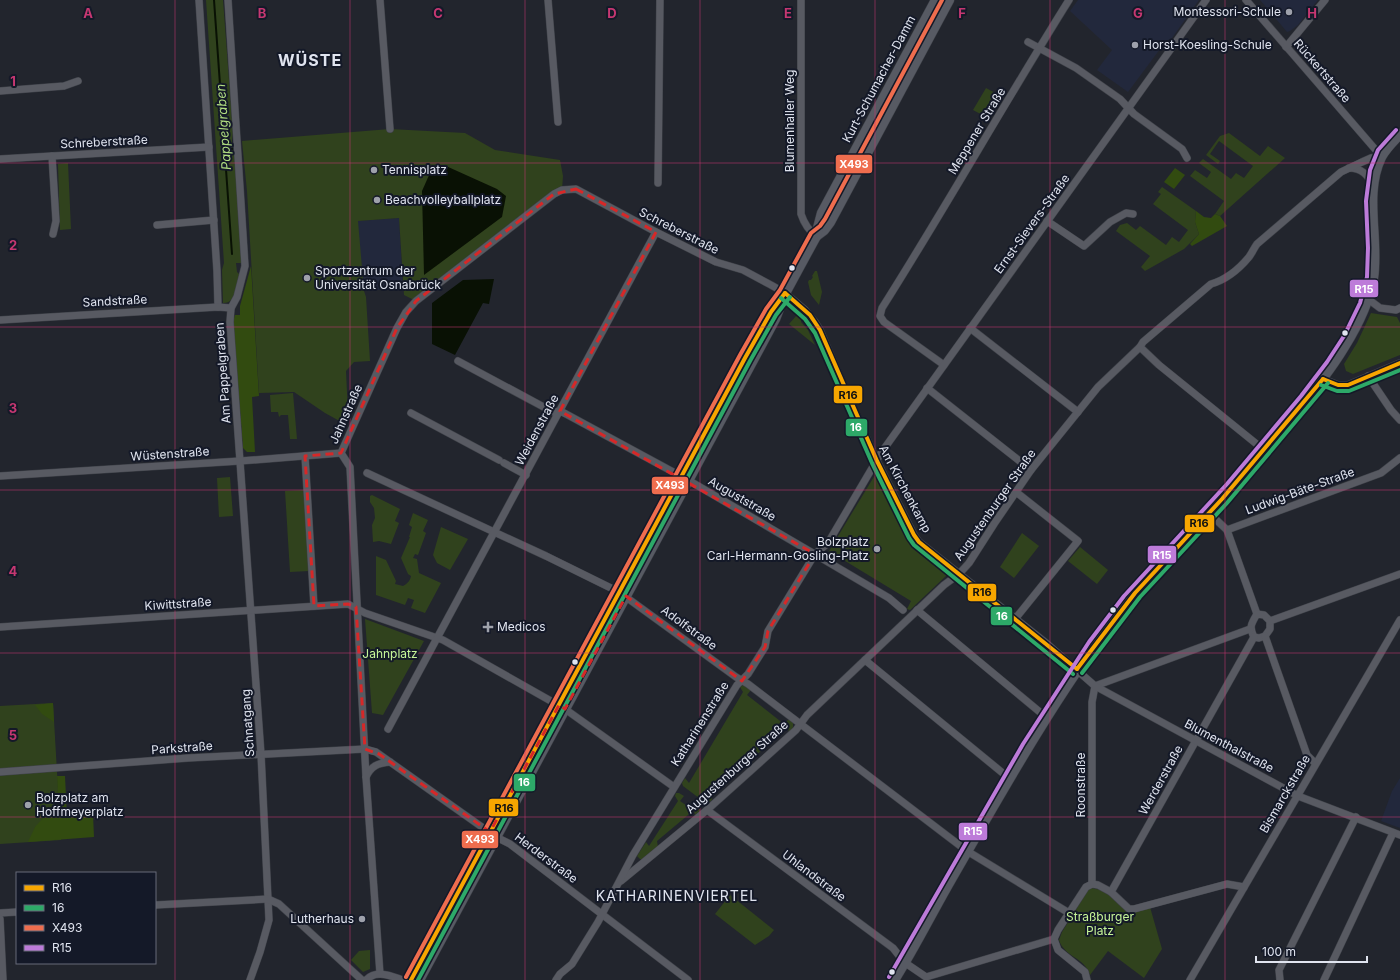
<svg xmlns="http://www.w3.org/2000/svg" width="1400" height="980" font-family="Inter,sans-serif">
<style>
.built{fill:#22283c}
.green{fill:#30421d}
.forest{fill:#324b10}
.water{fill:#091104}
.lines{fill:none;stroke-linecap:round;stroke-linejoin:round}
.stream{stroke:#091104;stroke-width:2}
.street-casing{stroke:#3f4249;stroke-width:8}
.secondary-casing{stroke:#3f4249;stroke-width:11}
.street{stroke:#585a62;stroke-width:7}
.secondary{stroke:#575a63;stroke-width:10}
.bus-1-casing{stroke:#141928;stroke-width:7}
.bus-2-casing{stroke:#141928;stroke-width:7}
.bus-3-casing{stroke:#141928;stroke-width:7}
.bus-4-casing{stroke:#141928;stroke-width:7}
.bus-1{stroke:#f7a600;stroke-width:4}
.bus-2{stroke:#2da968;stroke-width:4}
.bus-3{stroke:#ef6d4e;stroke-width:4}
.bus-4{stroke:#bd7bd9;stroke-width:4}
.marked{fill:none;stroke:#d62828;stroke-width:3;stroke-dasharray:8 5;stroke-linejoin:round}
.grid{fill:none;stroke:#c63771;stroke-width:1;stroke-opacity:0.55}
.poi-dot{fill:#9ea1ab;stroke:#141928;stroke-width:1.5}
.bus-dot{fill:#e0e4ef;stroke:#141928;stroke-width:1.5}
.labels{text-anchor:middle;stroke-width:4;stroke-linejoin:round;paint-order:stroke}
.poi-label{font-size:12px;fill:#e0e4ef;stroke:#141928;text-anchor:start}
.street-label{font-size:12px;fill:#e0e4ef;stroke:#141928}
.park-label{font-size:12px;fill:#c6f598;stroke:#141928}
.water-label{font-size:13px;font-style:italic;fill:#b0dd81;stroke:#141928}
.quarter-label{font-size:14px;letter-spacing:1px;fill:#e0e4ef;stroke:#141928}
.district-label{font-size:16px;font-weight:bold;letter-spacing:1px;fill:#e0e4ef;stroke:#141928}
.grid-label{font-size:13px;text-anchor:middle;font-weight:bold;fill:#c63771;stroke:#141928;stroke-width:4;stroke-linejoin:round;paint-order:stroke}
.line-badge{stroke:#141928;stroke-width:1.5}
.badge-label{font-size:11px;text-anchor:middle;font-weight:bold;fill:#fff}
.pale-badge-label{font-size:11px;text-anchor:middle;font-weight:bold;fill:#111}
</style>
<rect width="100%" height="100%" fill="#22252d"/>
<g class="built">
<polygon points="1078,0 1199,0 1172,38 1166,41 1128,92 1097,70 1112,50 1070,11"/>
<polygon points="1260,0 1318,0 1298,25 1290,31 1287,32"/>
<polygon points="399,218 403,288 364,291 357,221"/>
<polygon points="1400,778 1400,828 1381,821 1392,791"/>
</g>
<g class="green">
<path d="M206,0H223L233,133C232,140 230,150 235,156L242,263H236L237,272L240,275C237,284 236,304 223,303L222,270L224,263Z"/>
<polygon points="986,88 1001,96 988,118 973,110"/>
<polygon points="390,129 465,133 495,150 560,160 563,176 562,190 416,301 404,295 399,218 358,221 364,291 366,297 370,361 354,362 346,371 348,413 345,424 325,413 294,392 259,393 247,191 242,141"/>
<polygon points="1229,133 1260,156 1268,146 1285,158 1220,216 1215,214 1224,201 1190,176 1195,170 1207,178 1211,172 1199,163 1203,159 1231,179 1236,173 1244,178 1253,166 1219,141 1210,154 1220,161 1218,164 1206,155 1220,136"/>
<polygon points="68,163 71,229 60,230 58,164"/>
<polygon points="1162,187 1196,211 1195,222 1199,234 1184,249 1145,271 1141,267 1150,256 1116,231 1120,225 1127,223 1136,230 1140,226 1166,245 1172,237 1179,242 1188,230 1153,204 1161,194 1158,192"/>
<polygon points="815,271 817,271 822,292 819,305 811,295 808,282 809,280 811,280 813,277 812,276"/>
<polygon points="1371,313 1397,317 1400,323 1400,355 1353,374 1346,371 1344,364 1357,343"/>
<polygon points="797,315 801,319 801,322 808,330 815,345 789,324"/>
<polygon points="293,393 297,439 290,439 288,415 281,415 279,417 278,412 271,412 270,395"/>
<polygon points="875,475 876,475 910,540 918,548 919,553 947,575 910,610 907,609 911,601 832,553 829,559 826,556"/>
<polygon points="230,477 233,516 219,517 217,478"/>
<polygon points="304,490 309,571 290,572 285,491"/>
<polygon points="372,495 400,509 395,521 399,523 391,544 379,541 373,542 372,525 375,518 374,508 370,502 370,496"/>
<path d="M413,513L428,520L423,531L426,533L418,555L415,554L413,558L417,559L419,573L441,583L425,613L411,608L414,600L408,598L405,605L376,595V556L386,560L396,581L395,584L403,586C408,583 410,581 411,576L408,574L401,558L410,537H409L412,527L409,525Z"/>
<polygon points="441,527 468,539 450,570 437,563 433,555"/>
<polygon points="1022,533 1039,546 1014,578 1000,567"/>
<polygon points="1080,547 1108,570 1097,584 1068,561"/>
<polygon points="365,619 424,641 383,715 372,713"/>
<polygon points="743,685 751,690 747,695 784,724 789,719 793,723 793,727 789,733 788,727 711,795 712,800 707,804 683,786 682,783 685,778 689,783 743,692 740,687"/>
<polygon points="53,703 61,840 0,844 0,706"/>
<polygon points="676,793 679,793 684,796 680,801 690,808 694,804 699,807 700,811 695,815 694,810 657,841 658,847 642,860 640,859 637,856 646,842 649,846 678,801 675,796"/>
<path d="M1092,888C1111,891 1114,902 1128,911L1150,907L1162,949L1144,978L1108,951L1090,975C1085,957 1065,958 1059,940L1062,932L1088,890Z"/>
<polygon points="730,895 774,930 769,936 755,945 715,914"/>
<polygon points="370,950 370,969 363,972 351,960 359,951"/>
</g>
<g class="forest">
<polygon points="1175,168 1185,175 1174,189 1164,182"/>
<polygon points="1196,211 1204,217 1211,218 1215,214 1220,216 1227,226 1192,246 1190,244 1199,234 1195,222"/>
<polygon points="251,266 259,396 252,397 255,452 247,452 243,448 233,322 235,315 240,315 240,306"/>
<polygon points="53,703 54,722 42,714 35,705"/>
<polygon points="57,776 65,776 67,816 93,814 94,837 28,842 35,827 43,818 59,816"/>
</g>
<g class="water">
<polygon points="446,166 497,189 506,196 502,217 424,275 422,191 430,173"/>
<polygon points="494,279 489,304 483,303 455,355 432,344 432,303 463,280"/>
</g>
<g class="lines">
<g class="stream">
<polyline points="214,0 232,254"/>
<polyline points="225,152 227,149 232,149"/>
</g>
<g class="street-casing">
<g id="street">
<polyline points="199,0 217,271 218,307"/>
<polyline points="228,0 245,266 237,297 231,308 230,322 261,754 269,920 260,952 250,980"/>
<polyline points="380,0 390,129"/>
<polyline points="548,0 558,122"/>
<path d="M801,0V214C804,223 808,230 816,236"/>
<polyline points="1246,0 1381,156"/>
<polyline points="1028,42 1076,68 1120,99 1134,114 1182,149 1187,158"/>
<polyline points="1286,47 1325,0"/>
<polyline points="0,91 64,86 78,81"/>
<polyline points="52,156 56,221 53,234"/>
<polyline points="0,159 209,147"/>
<path d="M1349,168C1362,168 1368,175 1373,186"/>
<polyline points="658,183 660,0"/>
<polyline points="1047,221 1084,246 1110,222 1126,213 1133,214"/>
<polyline points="157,225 214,220"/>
<polyline points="1368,299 1380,308 1396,310 1400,308"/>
<polyline points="0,320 218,307 231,308"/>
<polyline points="970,328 1078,412"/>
<polyline points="1140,347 1159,365 1264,450"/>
<polyline points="458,361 553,412 560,411 566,414 688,480 823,559 889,598 903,610"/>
<path d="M944,365L884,322L880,316L882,308C946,207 1005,102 1069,0"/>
<polyline points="1368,376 1391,410 1400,420"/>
<polyline points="1323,379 1338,385 1348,385 1400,363"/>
<polyline points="927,388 1031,470"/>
<polyline points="411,413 499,460"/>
<polyline points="305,456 314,606"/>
<polyline points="504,463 526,475"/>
<polyline points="367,473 546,556 619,592 736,677 748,684 967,851 1069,913"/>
<polyline points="0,476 240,461 341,453"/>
<polyline points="1209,513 1227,530 1381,473 1400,458"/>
<polyline points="1227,530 1257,614"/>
<polyline points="917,610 1047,718"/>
<path d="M1257,614L1264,615L1270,621V629L1265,636L1259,638L1254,637C1249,627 1251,624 1257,614Z"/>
<polyline points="1015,619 1078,541 1016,492"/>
<polyline points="1270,621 1400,574"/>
<polyline points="0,627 348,604 365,613 443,640 565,709 674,787"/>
<polyline points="1265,636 1307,755 1315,763"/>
<polyline points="865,660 1010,779"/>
<polyline points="388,729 656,232"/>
<polyline points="0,772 188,758 365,749 376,752 496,837 510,844 688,980"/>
<path d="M366,777C371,766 378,763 390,762"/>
<polyline points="707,810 893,948 904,962 926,977 1054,939"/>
<path d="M621,881L707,810L796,730L807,715L944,585L959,574L969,563L994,524L1031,470L1098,387L1140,347L1143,342L1211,284C1225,280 1239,269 1249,257C1252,253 1254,248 1257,244L1341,172L1362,162L1371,158L1381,156"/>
<polyline points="1092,884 1092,702 1095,686 1250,629"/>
<polyline points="1111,892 1254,637"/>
<polyline points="155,905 268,899 279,904 362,980"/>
<polyline points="0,913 17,912"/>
<polyline points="0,919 3,980"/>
<polyline points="380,974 366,777 350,467 341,453 397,328 406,312 416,301 554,194 562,190 576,189 656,232 716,262 743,270 771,285 785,293 805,310 815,322 820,330 852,406 877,461 914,535 919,542 1046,643 1095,686 1298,796 1400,835"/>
<path d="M366,980C377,969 391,976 403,980"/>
<polyline points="556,980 560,974 572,964 598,922 633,855 737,685 748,674 765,647 768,631 815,554 828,543 881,453 1206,0"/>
<polyline points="1087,980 1085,972 1058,950 1054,939 1058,930 1086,887 1092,884 1098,885 1111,892 1129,909 1134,909 1227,884 1244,887"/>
<path d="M1190,980C1259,860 1329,740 1400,620"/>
<polyline points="1280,980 1279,970 1356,817"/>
<polyline points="1324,980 1393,833"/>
</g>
</g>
<g class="secondary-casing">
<g id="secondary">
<polyline points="816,236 824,230 830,222 949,0"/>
<polyline points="411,980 719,405 771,312 776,306"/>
<polyline points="419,980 775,319 785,293 816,236 822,213 936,0"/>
<path d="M894,980C913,950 929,918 946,888C1000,794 1053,699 1118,613C1146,577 1179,546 1210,512C1239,481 1265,448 1292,416C1311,394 1329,372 1344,347C1357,326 1369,302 1373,278C1379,239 1363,194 1381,157C1386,148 1393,141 1400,134"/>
</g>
</g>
<use href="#street" class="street"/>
<use href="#secondary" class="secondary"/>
<g class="bus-1-casing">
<g id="bus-1">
<polyline points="785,293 810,315 820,330 877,461 914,535 919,542 1077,669"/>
<polyline points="1323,379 1338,385 1348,385 1400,363"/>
<polyline points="1077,669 1135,593 1222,499 1323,379"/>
<polyline points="411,980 745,358 771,312 785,293"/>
</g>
</g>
<g class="bus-2-casing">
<g id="bus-2">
<polyline points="781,298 805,319 815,333 872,463 909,538 914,545 1073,674"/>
<polyline points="1321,385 1337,391 1349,391 1400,370"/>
<polyline points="1082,673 1140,597 1227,503 1328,383"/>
<polyline points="418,980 750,361 776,315 790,297"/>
</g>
</g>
<g class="bus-3-casing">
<polyline id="bus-3" points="406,977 740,355 766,309 780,290 811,233 820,226 825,219 942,0"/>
</g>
<g class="bus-4-casing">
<polyline id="bus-4" points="889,977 1023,744 1089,642 1124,596 1227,484 1301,396 1327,362 1344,336 1360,303 1367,277 1368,248 1366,201 1370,170 1378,150 1396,130"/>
</g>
<use href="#bus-1" class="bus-1"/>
<use href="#bus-2" class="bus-2"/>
<use href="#bus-3" class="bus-3"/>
<use href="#bus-4" class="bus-4"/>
</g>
<path class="marked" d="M576,189L656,232L560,411L815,554L768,631L765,647L742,681L626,596L565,709L559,705L490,832L379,754L365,749L356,607L348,604L314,606L305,456L341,453L397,328L416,301L554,194Z"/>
<path class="grid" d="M175,0V980M350,0V980M525,0V980M700,0V980M875,0V980M1050,0V980M1225,0V980M0,163H1400M0,327H1400M0,490H1400M0,653H1400M0,817H1400"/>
<g class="poi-dot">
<circle cx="1289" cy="12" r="4"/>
<circle cx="1135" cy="45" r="4"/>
<circle cx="374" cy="170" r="4"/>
<circle cx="377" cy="200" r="4"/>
<circle cx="307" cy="278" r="4"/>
<circle cx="877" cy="549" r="4"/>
<path d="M486 621h4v4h4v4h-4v4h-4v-4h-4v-4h4z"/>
<circle cx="28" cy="805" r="4"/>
<circle cx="362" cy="919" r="4"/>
</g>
<g class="bus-dot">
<circle cx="792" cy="268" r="3.5"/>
<circle cx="1345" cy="333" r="3.5"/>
<circle cx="1113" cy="610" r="3.5"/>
<circle cx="575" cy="662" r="3.5"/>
<circle cx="892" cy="972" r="3.5"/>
</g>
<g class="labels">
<g class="poi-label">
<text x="1281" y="16" text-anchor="end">Montessori-Schule</text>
<text x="1143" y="49">Horst-Koesling-Schule</text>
<text x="382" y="174">Tennisplatz</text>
<text x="385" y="204">Beachvolleyballplatz</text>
<text x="315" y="275">Sportzentrum der<tspan x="315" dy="14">Universität Osnabrück</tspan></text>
<text x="869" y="546" text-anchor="end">Bolzplatz<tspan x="869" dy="14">Carl-Hermann-Gosling-Platz</tspan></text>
<text x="497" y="631">Medicos</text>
<text x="36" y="802">Bolzplatz am<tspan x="36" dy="14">Hoffmeyerplatz</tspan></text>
<text x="354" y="923" text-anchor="end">Lutherhaus</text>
</g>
<g class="street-label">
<text transform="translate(1322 71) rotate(49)" y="4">Rückertstraße</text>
<text transform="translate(879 79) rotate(-62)" y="4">Kurt-Schumacher-Damm</text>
<text transform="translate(790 121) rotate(-90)" y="4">Blumenhaller Weg</text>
<text transform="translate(977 131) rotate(-59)" y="4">Meppener Straße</text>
<text transform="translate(104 142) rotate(-3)" y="4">Schreberstraße</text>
<text transform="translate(1032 224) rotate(-54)" y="4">Ernst-Sievers-Straße</text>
<text transform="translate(679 231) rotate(27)" y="4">Schreberstraße</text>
<text transform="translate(115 301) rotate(-3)" y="4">Sandstraße</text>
<text transform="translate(223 373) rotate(-94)" y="4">Am Pappelgraben</text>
<text transform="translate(346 414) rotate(-66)" y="4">Jahnstraße</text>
<text transform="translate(537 430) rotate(-62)" y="4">Weidenstraße</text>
<text transform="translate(170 454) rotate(-4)" y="4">Wüstenstraße</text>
<text transform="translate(905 489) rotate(62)" y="4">Am Kirchenkamp</text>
<text transform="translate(1300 491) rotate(-20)" y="4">Ludwig-Bäte-Straße</text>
<text transform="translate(742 499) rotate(30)" y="4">Auguststraße</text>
<text transform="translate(995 505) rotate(-55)" y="4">Augustenburger Straße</text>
<text transform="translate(178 604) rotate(-4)" y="4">Kiwittstraße</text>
<text transform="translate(689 628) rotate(36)" y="4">Adolfstraße</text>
<text transform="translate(248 723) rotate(-94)" y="4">Schnatgang</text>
<text transform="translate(700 724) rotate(-58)" y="4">Katharinenstraße</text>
<text transform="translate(1229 746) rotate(28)" y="4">Blumenthalstraße</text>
<text transform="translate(182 748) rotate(-4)" y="4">Parkstraße</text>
<text transform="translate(737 767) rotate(-42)" y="4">Augustenburger Straße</text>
<text transform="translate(1161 780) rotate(-61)" y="4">Werderstraße</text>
<text transform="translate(1081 785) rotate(-90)" y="4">Roonstraße</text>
<text transform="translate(1285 794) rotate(-60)" y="4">Bismarckstraße</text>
<text transform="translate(546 858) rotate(37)" y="4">Herderstraße</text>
<text transform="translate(814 876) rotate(37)" y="4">Uhlandstraße</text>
</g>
<g class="park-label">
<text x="390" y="658">Jahnplatz</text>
<text x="1100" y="921">Straßburger<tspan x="1100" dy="14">Platz</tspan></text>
</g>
<g class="water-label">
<text transform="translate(223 127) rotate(-94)" y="5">Pappelgraben</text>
</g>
<g class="quarter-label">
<text x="677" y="901">KATHARINENVIERTEL</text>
</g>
<g class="district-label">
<text x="310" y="66">WÜSTE</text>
</g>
</g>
<g class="grid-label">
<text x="88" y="18">A</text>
<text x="262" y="18">B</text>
<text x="438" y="18">C</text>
<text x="612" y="18">D</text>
<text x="788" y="18">E</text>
<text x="962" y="18">F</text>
<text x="1138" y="18">G</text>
<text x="1312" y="18">H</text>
<text x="13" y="86">1</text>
<text x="13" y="250">2</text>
<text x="13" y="413">3</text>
<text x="13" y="576">4</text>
<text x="13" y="740">5</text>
</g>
<g class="line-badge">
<rect x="835" y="154" width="38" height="20" rx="4" fill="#ef6d4e"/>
<rect x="1349" y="279" width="30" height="19" rx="4" fill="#bd7bd9"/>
<rect x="833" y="385" width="30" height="19" rx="4" fill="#f7a600"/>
<rect x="845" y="418" width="23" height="19" rx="4" fill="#2da968"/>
<rect x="651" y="476" width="38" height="19" rx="4" fill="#ef6d4e"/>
<rect x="1184" y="514" width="31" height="19" rx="4" fill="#f7a600"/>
<rect x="1147" y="545" width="30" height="19" rx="4" fill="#bd7bd9"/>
<rect x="967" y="583" width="30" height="19" rx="4" fill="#f7a600"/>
<rect x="990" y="606" width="23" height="20" rx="4" fill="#2da968"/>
<rect x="513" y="773" width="23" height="19" rx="4" fill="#2da968"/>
<rect x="488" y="798" width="31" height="19" rx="4" fill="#f7a600"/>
<rect x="958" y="822" width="30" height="19" rx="4" fill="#bd7bd9"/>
<rect x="461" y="830" width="38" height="19" rx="4" fill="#ef6d4e"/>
</g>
<g class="badge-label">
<text x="854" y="168">X493</text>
<text x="1364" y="293">R15</text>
<text x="856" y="431">16</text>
<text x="670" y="489">X493</text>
<text x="1162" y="559">R15</text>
<text x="1002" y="620">16</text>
<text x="524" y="786">16</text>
<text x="973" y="835">R15</text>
<text x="480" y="843">X493</text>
</g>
<g class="pale-badge-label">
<text x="848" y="399">R16</text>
<text x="1199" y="527">R16</text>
<text x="982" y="596">R16</text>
<text x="504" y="812">R16</text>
</g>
<rect x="16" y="872" width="140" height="92" fill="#141928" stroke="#666a78"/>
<rect x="24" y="885" width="20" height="6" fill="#f7a600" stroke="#666a78"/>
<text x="52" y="892" font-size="12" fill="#e0e4ef">R16</text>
<rect x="24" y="905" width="20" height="6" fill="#2da968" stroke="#666a78"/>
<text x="52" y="912" font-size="12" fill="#e0e4ef">16</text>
<rect x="24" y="925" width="20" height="6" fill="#ef6d4e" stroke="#666a78"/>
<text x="52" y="932" font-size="12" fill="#e0e4ef">X493</text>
<rect x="24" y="945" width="20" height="6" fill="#bd7bd9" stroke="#666a78"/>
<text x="52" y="952" font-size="12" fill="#e0e4ef">R15</text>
<path d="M1256 956v6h111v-6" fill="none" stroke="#e0e4ef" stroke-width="2"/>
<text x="1262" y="956" font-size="12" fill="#e0e4ef" stroke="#141928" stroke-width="3" paint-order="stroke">100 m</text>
</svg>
